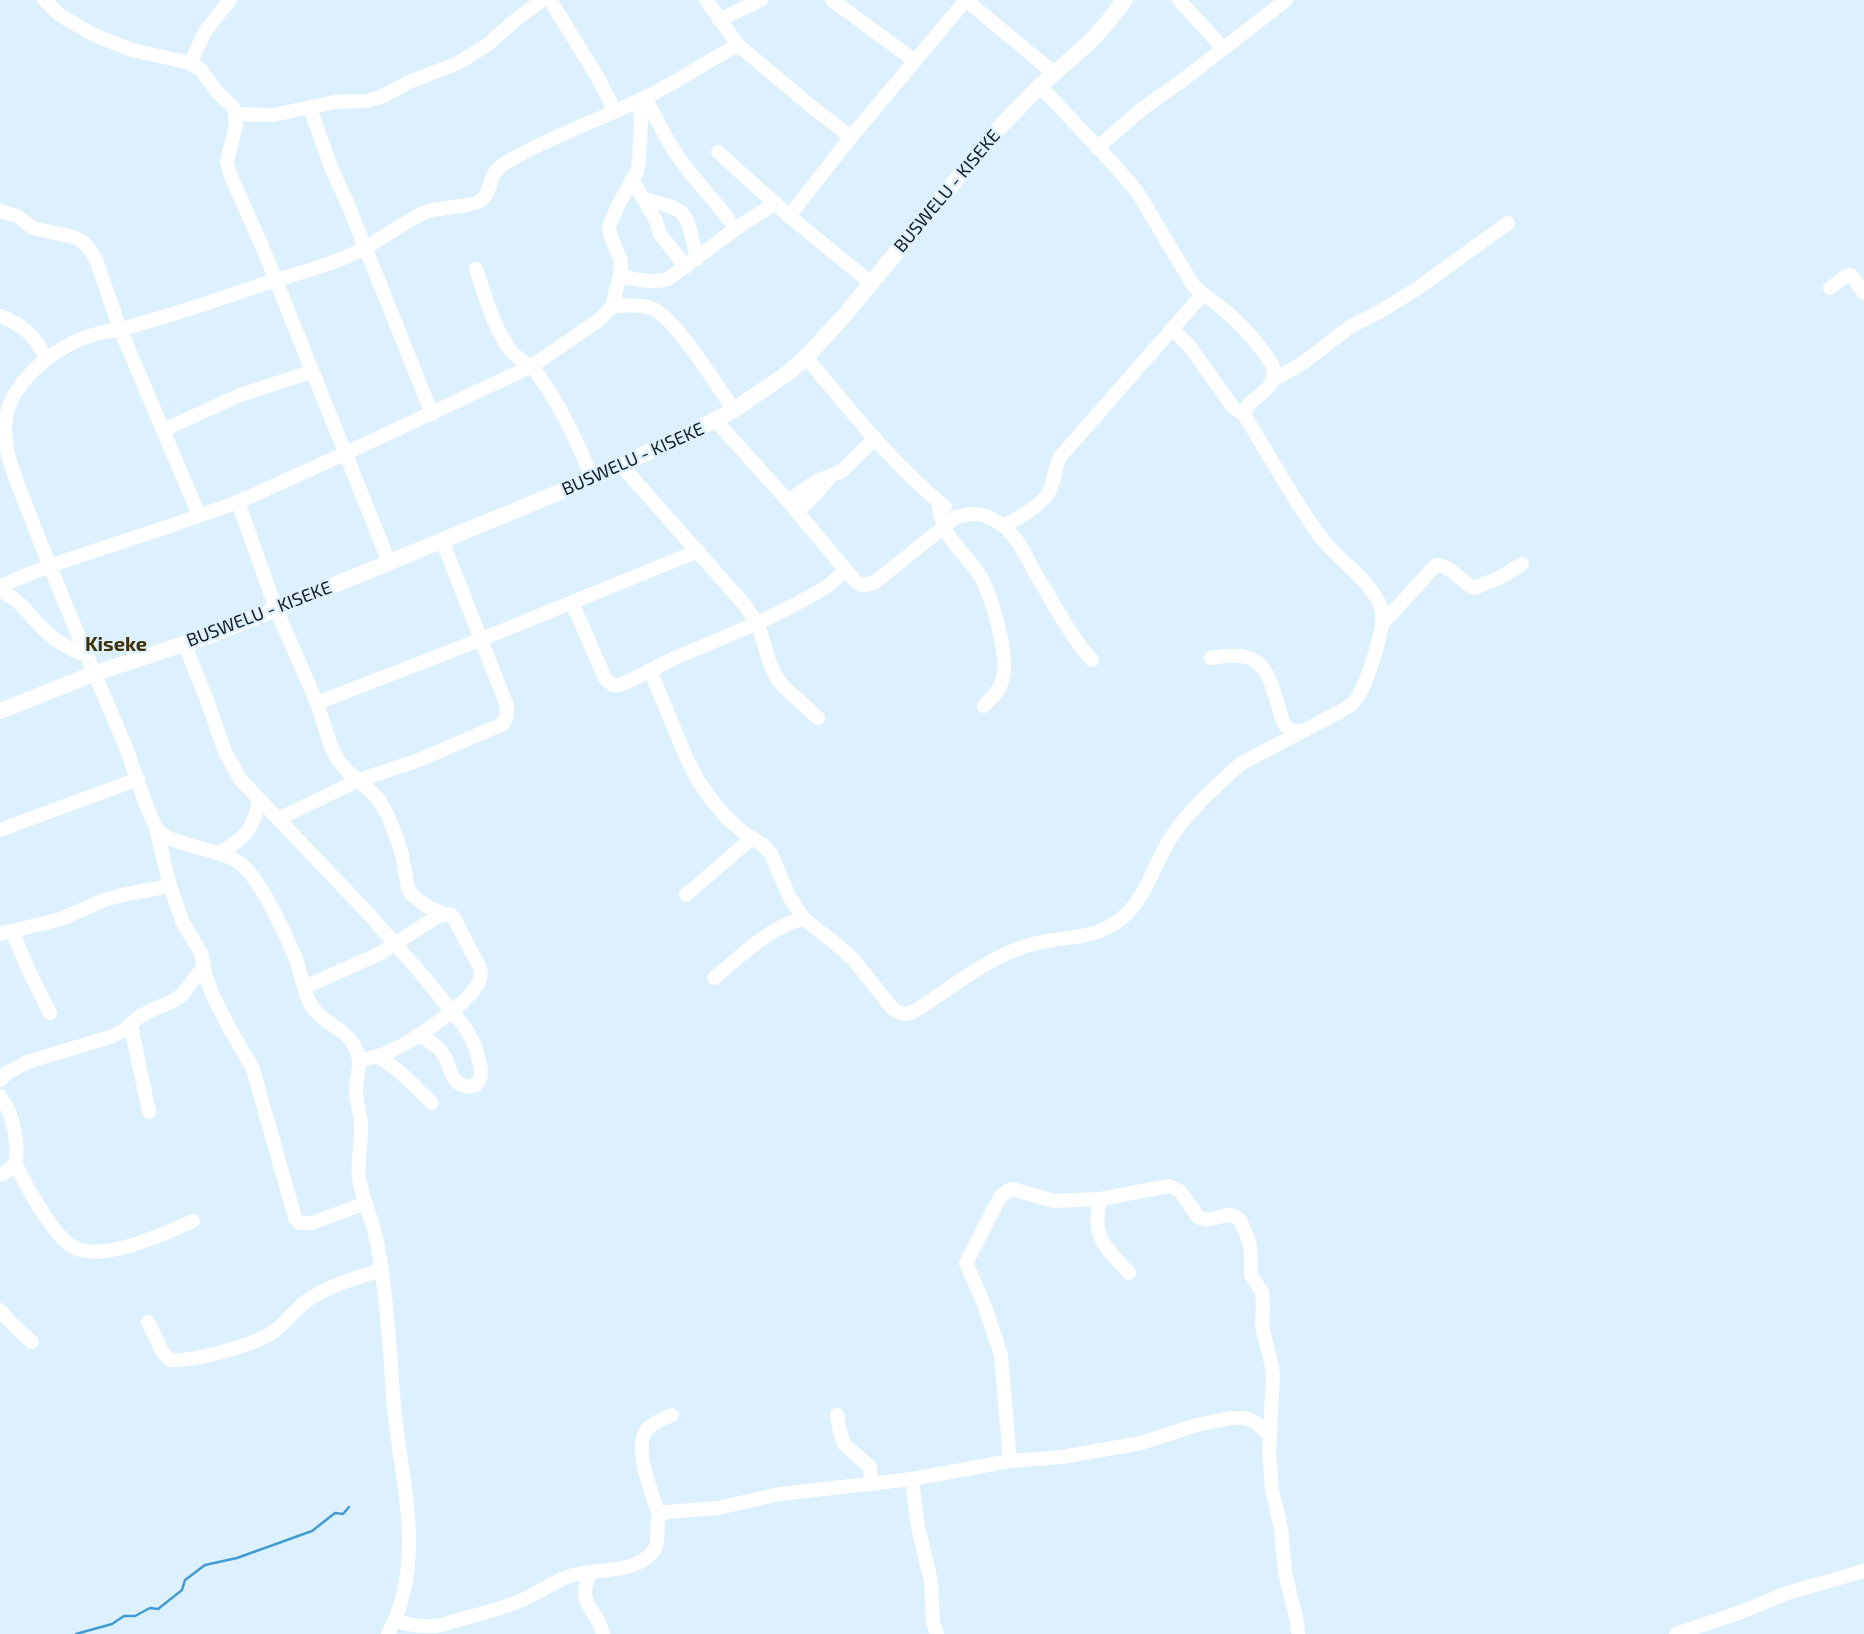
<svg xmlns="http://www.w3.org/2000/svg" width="1864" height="1634" font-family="'Exo 2',sans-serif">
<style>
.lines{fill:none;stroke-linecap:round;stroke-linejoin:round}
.stream{stroke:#419cd2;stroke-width:2.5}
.minor{stroke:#fff;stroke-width:14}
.major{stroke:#fff;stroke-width:16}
.labels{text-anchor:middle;stroke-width:5;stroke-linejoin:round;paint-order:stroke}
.street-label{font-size:18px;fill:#131b21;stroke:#ddf0fd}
.quarter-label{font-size:20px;font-weight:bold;fill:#3f3006;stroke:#ddf0fd}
</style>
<rect width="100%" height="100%" fill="#ddf0fd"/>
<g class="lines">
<polyline class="stream" points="76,1634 112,1624 124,1616 135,1616 150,1608 158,1609 182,1590 185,1580 205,1565 237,1558 312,1531 335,1513 343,1514 349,1507"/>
<g class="minor">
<polyline points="44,0 60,15 94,35 132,50 190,63 201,70 217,92 233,107 235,114 236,125 227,161 230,174 264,251 389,562"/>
<polyline points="550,0 598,78 615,111"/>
<polyline points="706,0 738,45 812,107 851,137"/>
<polyline points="832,0 915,61"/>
<polyline points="966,0 1055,74"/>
<polyline points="1179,0 1223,48"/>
<polyline points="719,20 761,0"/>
<polyline points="190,63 206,30 230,0"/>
<path d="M645,98C657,119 667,142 682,162C696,182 714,199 728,219"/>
<polyline points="310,108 331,167 349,207 432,414"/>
<polyline points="235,114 273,115 335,102 366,101 381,97 409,82 458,63 487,45 513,22 542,0"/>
<polyline points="1097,148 1142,109 1183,80 1286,0"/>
<polyline points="718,152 789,216 871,283"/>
<polyline points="633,181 656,221 660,234 686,267"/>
<path d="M644,199C692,210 686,214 697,259"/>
<polyline points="0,211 17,216 33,228 74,237 83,242 88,247 96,260 120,329 199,515"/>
<polyline points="789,216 851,137 966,0"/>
<path d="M476,269C485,295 493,325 508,347C515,359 528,362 536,372C560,404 576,440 592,477"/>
<path d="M620,276C636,279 652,284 668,279L741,225L776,203"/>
<polyline points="1830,288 1846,276 1851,275 1864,293"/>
<path d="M612,306C625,306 639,304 651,308C674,315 718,388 734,410"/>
<path d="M0,316C23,325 36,336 46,359"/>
<polyline points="1173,329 1190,347 1230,403 1235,409 1244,414"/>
<path d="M806,357C849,409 892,464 945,507"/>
<polyline points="1273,380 1303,363 1351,326 1381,311 1418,288 1508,223"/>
<path d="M716,421L788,501L855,581L862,585L874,583L956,517C972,512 982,513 996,521C1021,536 1026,560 1041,583C1057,609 1071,637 1092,660"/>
<polyline points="163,430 240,395 311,372"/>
<polyline points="621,465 743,603 758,624 769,661 776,677 785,688 818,718"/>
<polyline points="788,501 815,482 842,471 875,438"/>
<polyline points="238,502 276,609 317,703 331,746 338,760 349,773 359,780 379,800 388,816 396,836 402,855 408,888 412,895 428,907 444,914"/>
<path d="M938,502C940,512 941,522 946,531C955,547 969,559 979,574C992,596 1010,657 1002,681C999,691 991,699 984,706"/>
<polyline points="797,512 819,491 830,477"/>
<path d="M1004,526C1019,517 1040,507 1049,492C1055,481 1054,468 1060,457L1202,295"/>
<polyline points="0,586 49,566 173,525 238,502 344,454 532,366 599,320 612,306 620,276 621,261 610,234 609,226 619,203 637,172 639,160 641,122 639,101"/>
<path d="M0,591C19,598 29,615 43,629C56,641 69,650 86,655"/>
<path d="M572,603L606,680L613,685H619C639,678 657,666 677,657C717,640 757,625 796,604C814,594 832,586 845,569"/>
<path d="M1383,623L1436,565C1450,564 1462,583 1474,588L1499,578L1522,564"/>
<path d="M184,643L208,703L225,752L240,779L366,911L424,977L466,1029L476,1048L481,1069V1076L476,1085L469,1087C448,1083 453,1069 443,1054C437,1045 428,1040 418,1035"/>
<path d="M1211,658C1261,649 1267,666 1279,709C1281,716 1283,725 1289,729C1294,732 1299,731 1304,731"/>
<path d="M650,670L686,757L699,782L714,803L729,820L744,833L763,845L771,854L790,898L804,919L835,943L853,959L892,1008C896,1011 900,1014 906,1014C916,1012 927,1003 936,997C955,984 976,969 997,958C1012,950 1030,944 1047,941C1076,936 1097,938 1122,918C1145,899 1153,868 1167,844C1182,817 1218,783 1242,763L1343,710C1347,707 1352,705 1355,701C1366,687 1388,623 1381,607C1370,579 1336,559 1319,535C1292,497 1270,457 1246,418C1239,396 1282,396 1272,364C1259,344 1241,324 1223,309C1213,300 1202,295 1193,285L1138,193L1116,167L1040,86"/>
<polyline points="317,703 482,639 698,551"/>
<polyline points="278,819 359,780 419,760 503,724 507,716 507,706 442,540"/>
<polyline points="156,828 170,886 183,923 201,953 206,977 213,996 230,1029 253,1069 263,1105"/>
<polyline points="0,830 138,779"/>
<path d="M218,853C244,840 254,829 259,800"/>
<polyline points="686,895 752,838"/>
<polyline points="12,931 29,971 50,1013"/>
<polyline points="0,934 61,919 104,900 122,895 170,886"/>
<path d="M714,978C739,958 772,924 804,919"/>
<path d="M305,987L379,954L438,916L450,914L454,918L481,970C481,977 480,983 475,988C460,1010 404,1048 378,1056C372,1058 366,1059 359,1060"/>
<polyline points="131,1026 149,1112"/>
<polyline points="378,1056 399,1071 432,1103"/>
<polyline points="0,1080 7,1073 27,1062 110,1037 123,1031 139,1017 154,1009 171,1002 182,995 204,966"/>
<path d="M0,1096C3,1102 8,1108 10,1114C14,1125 19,1151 15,1162C13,1169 6,1172 0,1175"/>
<polyline points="265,1112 295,1218 300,1223 312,1223 366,1203"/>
<path d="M15,1163C25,1184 53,1236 73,1247C103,1263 164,1234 193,1221"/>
<path d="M1100,1199C1091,1238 1105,1246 1129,1273"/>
<polyline points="0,1310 14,1326 32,1342"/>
<path d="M148,1322L163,1353L170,1360C192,1362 250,1346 270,1334C284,1326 293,1310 307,1301C328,1285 356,1278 381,1270"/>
<polyline points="837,1415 840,1432 844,1444 870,1467 871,1484"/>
<polyline points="1010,1461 1001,1355 984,1304 966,1263 1000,1197 1007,1191 1012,1189 1054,1201 1100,1199 1169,1186 1180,1191 1198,1217 1207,1220 1227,1215 1234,1216 1240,1220 1249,1241 1251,1252 1251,1275 1262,1292 1263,1303 1262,1326 1272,1367 1273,1376 1269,1450 1272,1490 1281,1528 1285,1572 1297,1622 1298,1634"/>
<polyline points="912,1479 918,1527 931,1581 933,1623 937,1634"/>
<path d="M659,1515C653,1496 633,1449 646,1431C651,1423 663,1419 672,1415"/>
<path d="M590,1573C576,1607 596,1605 603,1634"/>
<path d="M395,1621C411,1625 425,1628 441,1625C468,1617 496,1611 522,1600C539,1593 555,1580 573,1575C598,1568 629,1574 650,1555C662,1545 655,1528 659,1515L666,1512L718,1508L780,1494L912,1479L1010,1461L1062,1457L1141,1443L1197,1425L1231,1418H1245L1255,1422L1270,1435"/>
<path d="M388,1634C427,1562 401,1483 394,1407C390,1352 387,1296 377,1242C373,1220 362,1200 359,1178C357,1160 362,1142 361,1123C360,1112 356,1101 356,1090C356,1075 363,1063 355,1047C345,1027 318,1022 309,1001C303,989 301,973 296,959C287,937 260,878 241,864C220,848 177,847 160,832C150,823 133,767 127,750C96,676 63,602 34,526C25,501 9,468 6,442C2,414 11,394 31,373C50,354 71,341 96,334C107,331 118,330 129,327C150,321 171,315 192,308C220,299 248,289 276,280C304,272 333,264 359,251C382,240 402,222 426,212C440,207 471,207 480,201C493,193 486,177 502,165C511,159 522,154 531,149C567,131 605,117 642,99C675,84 705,62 738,45"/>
<polyline points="1676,1634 1741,1612 1787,1593 1864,1571"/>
</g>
<polyline class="major" points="0,711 93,674 208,636 276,609 555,494 682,437 734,410 789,372 806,357 844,316 999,128 1040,86 1092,40 1105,25 1125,0"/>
</g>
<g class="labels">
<g class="street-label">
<text transform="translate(947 191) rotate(-50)" y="6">BUSWELU - KISEKE</text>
<text transform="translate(633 459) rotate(-24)" y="6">BUSWELU - KISEKE</text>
<text transform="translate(259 614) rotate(-21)" y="6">BUSWELU - KISEKE</text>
</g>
<g class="quarter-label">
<text x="116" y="651">Kiseke</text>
</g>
</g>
</svg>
